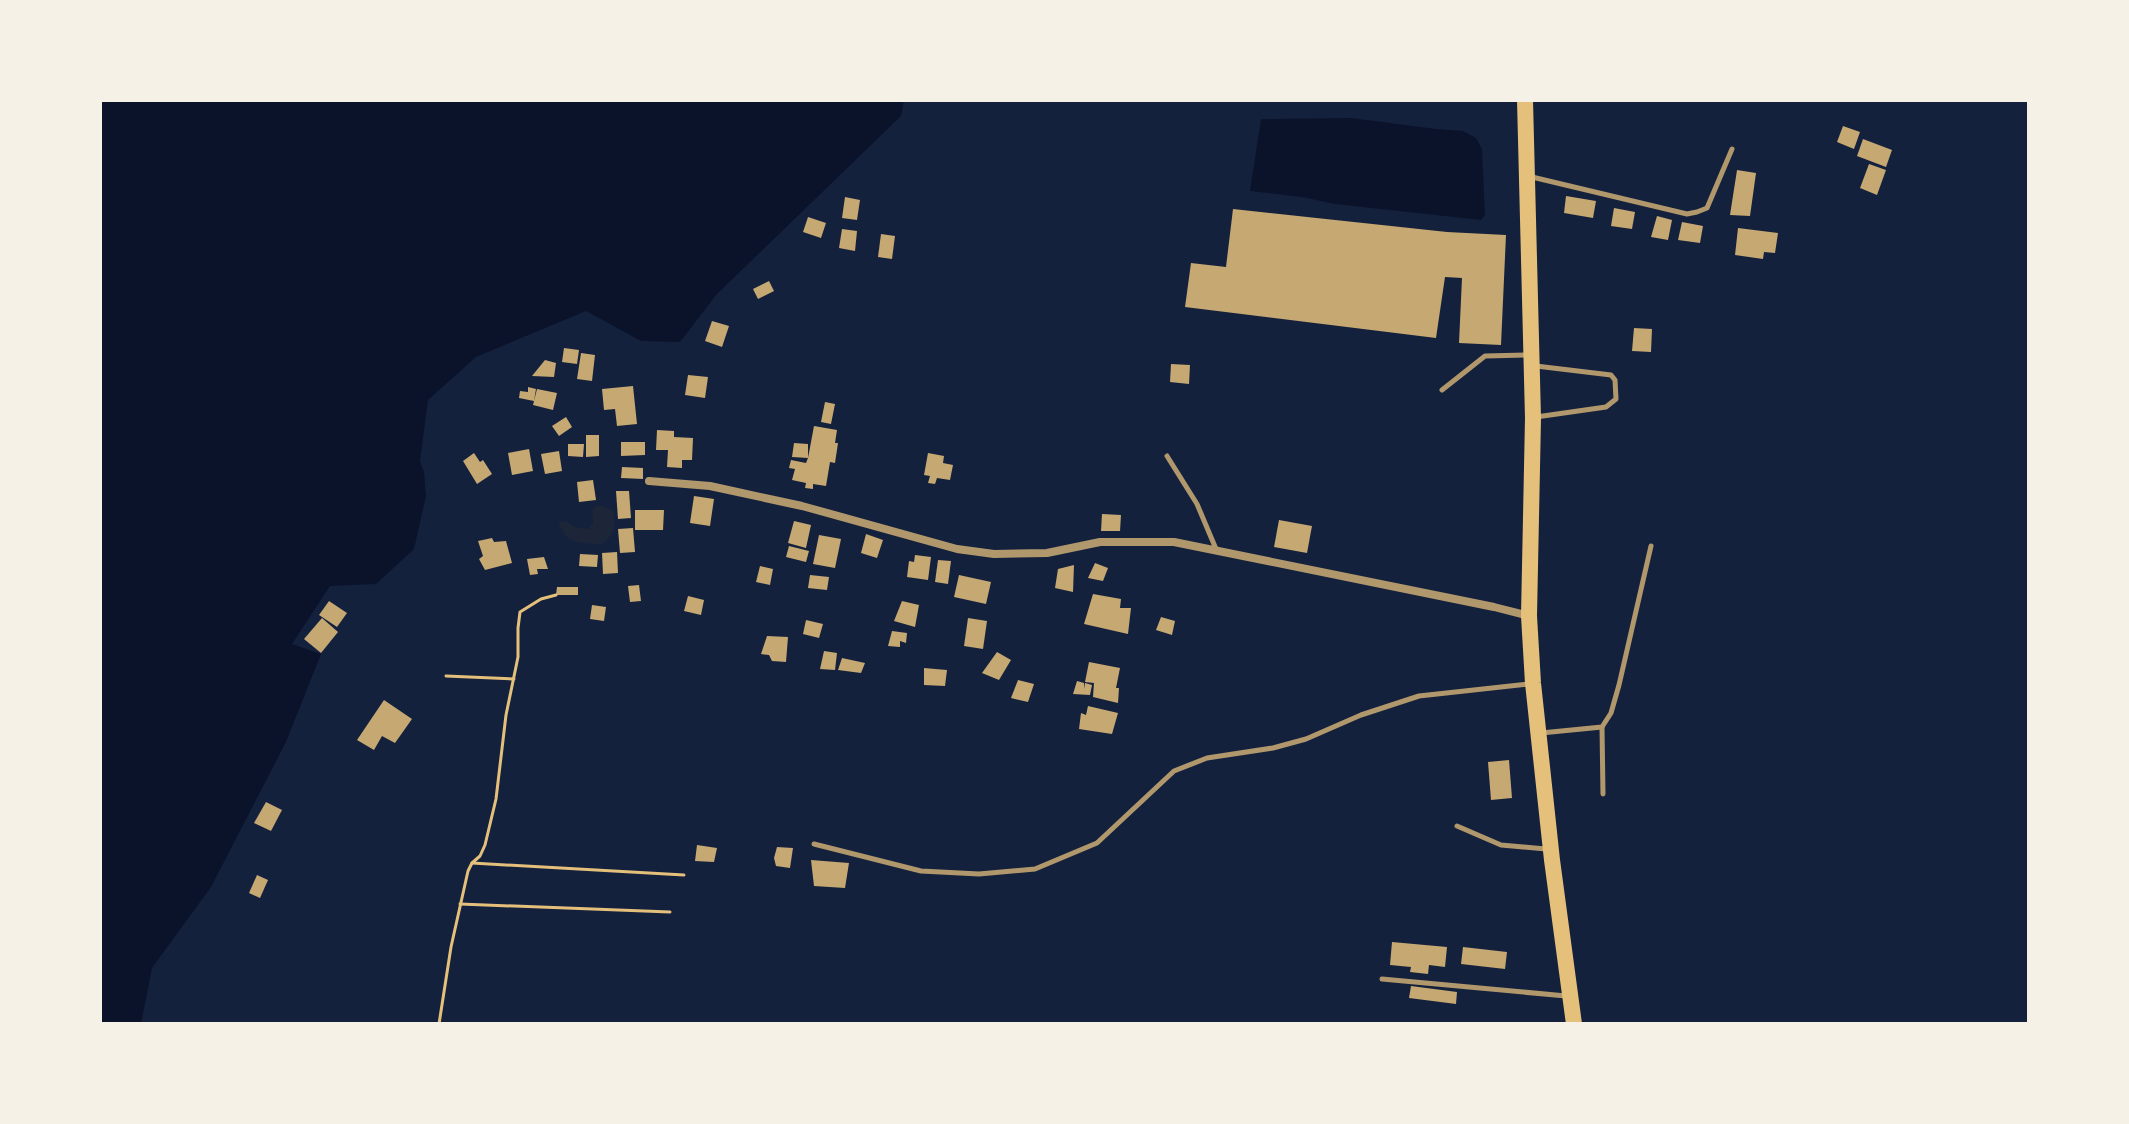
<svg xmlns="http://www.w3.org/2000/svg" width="2129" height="1124" font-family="'Source Sans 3',sans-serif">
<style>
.green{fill:#1d2539}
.water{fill:#0b132b}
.building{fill:#c6a872}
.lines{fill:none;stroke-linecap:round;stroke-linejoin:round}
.path{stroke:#e5c07b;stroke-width:3}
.service{stroke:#b1986c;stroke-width:5}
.minor{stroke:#b1986c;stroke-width:8}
.primary{stroke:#e5c07b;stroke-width:16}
</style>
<rect width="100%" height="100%" fill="#14213d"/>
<path class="green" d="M597,506H604L613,511C617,528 614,535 600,545C579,541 567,547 558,521L568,522L575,527L588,529L593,523L592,510Z"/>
<g class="water">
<polygon points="100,100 904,100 901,116 717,294 680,342 641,341 586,311 476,357 428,400 420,461 424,472 426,496 414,549 376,584 330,586 292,644 321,654 286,742 211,887 152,968 141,1024 100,1024"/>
<polygon points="1351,118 1436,129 1463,131 1476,138 1482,149 1485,215 1481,220 1335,204 1302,197 1250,191 1261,119"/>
</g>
<g class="building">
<polygon points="1843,126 1860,132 1854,149 1837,142"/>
<polygon points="1863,139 1892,150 1886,167 1857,156"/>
<polygon points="1869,164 1886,170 1877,195 1860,188"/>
<polygon points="1737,170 1756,173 1750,216 1730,215"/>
<polygon points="1566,196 1596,201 1593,218 1564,213"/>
<polygon points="845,197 860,200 857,220 842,218"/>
<polygon points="1614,208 1635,212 1632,229 1611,226"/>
<polygon points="1233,209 1447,232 1506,235 1501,345 1459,343 1462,278 1445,277 1436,338 1185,307 1191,263 1226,267"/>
<polygon points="1657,216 1672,220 1668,240 1651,237"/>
<polygon points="808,217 826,223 821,238 803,232"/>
<polygon points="1682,222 1703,226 1700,243 1678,240"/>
<polygon points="1738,228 1778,233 1775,253 1764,252 1763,259 1735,255"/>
<polygon points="842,229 857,231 855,251 839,248"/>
<polygon points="881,234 895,236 892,259 878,257"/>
<polygon points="769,281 774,291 758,299 753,289"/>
<polygon points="712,321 729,326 722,347 705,341"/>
<polygon points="1634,328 1652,329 1651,352 1632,351"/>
<polygon points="564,348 579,350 577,364 562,362"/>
<polygon points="581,353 595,355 592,381 577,379"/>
<polygon points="545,360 556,363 554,377 532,376"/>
<polygon points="1171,364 1190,365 1189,384 1170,382"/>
<polygon points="688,375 708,377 705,398 685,395"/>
<polygon points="633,386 637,424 617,426 615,409 604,410 602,389"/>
<polygon points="528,387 536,389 534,401 537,389 557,393 553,410 533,405 534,401 519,398 520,391 528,392"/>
<polygon points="825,402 835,404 831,424 821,422"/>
<polygon points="566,417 572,427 559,436 552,426"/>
<polygon points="814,426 837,430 835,443 838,443 835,463 830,462 826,486 813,484 813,489 805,488 806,483 792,480 795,469 789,468 791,460 806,463 808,458 792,457 794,443 808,444 808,458"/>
<polygon points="657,430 674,431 674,437 693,438 692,460 682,460 682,468 667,467 668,450 656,450"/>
<polygon points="586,435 599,435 599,456 586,457"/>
<polygon points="621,442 645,442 645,455 621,456"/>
<polygon points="568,444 584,444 583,457 568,456"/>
<polygon points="529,449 533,471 512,475 508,453"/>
<polygon points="559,451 562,471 545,474 541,454"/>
<polygon points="474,453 480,462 483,460 492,474 477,484 463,461"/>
<polygon points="928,453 944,456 943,463 953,465 950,480 937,478 935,484 928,483 930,476 924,475"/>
<polygon points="622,467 643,468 643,479 621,478"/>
<polygon points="593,480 596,500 579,502 577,482"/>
<polygon points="616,491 629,491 631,518 618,519"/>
<polygon points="694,496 714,499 710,526 690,523"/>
<polygon points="635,510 664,510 663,530 635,530"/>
<polygon points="1102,514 1121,515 1120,531 1101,531"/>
<polygon points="1279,520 1312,526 1307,553 1274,547"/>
<polygon points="794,521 811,525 806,548 788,543"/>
<polygon points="633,528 635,552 620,553 618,529"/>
<polygon points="866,534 883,540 877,558 861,553"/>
<polygon points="819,535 841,539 835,568 813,564"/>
<polygon points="492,538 494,542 506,541 512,563 485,570 479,559 483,556 478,541"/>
<polygon points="789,546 809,551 806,562 786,557"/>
<polygon points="617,552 618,573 603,574 602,553"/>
<polygon points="580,554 598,555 597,567 579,566"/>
<polygon points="915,555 931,557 928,580 907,577 909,561 914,562"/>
<polygon points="544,557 548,569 537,569 538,574 530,575 527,559"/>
<polygon points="938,560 951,561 948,584 935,582"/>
<polygon points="1095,563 1108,568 1103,581 1088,578"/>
<polygon points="1074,565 1073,592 1055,588 1058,569"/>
<polygon points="760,566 773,569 770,585 756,582"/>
<polygon points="810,575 829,577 827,590 808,588"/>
<polygon points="959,575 991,582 986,604 954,597"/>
<polygon points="639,585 641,601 630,602 628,586"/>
<polygon points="557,587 578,587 578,595 556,595"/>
<polygon points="1093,594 1121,599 1120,608 1131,608 1128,634 1084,624"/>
<polygon points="688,596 704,600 701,615 684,611"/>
<polygon points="329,601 347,613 337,627 319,615"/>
<polygon points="902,601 919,605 915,627 894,621"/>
<polygon points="592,605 606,607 604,621 590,619"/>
<polygon points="1161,617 1175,621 1172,635 1156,630"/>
<polygon points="322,618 338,632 321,653 304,639"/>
<polygon points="968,618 987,621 983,649 964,646"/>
<polygon points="806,620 823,624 819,638 803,634"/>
<polygon points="892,631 907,633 906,643 900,641 900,647 888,646"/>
<polygon points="767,636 788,637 786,662 772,661 769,655 761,654"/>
<polygon points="824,651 837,653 835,670 820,669"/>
<polygon points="997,652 1011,660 999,680 982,673"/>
<polygon points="842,658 865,663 861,673 838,670"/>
<polygon points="1089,662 1120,668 1116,688 1119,688 1118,703 1093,697 1094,683 1085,682"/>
<polygon points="924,668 947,670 945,686 924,685"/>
<polygon points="1018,680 1034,684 1028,702 1011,698"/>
<polygon points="1077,681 1084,683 1084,689 1085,683 1092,685 1090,695 1073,694"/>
<polygon points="384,700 412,719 395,743 382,736 374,750 357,740"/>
<polygon points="1088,706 1118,713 1112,734 1079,729 1081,713 1086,715"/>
<polygon points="1509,760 1512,798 1491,800 1488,762"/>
<polygon points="266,802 282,810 271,831 254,823"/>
<polygon points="697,845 717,848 714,862 695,861"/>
<polygon points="777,847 793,848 790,868 776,866 774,858"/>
<polygon points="811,860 849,863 845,888 814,886"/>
<polygon points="257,875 268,880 260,898 249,893"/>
<polygon points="1392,942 1447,947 1445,967 1429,965 1428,974 1410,972 1411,967 1390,965"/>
<polygon points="1463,947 1507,952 1505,969 1461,964"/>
<polygon points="1411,986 1457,992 1456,1004 1409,998"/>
</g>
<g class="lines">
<g class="path">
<polyline points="446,676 514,679"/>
<polyline points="472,863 684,875"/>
<polyline points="460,904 670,912"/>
<polyline points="439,1024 451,947 468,871 472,863 480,856 485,845 496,799 506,715 518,657 518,628 520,612 541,599 556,595"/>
</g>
<g class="service">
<polyline points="1532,177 1687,214 1697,212 1707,208 1732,149"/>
<polyline points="1442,390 1485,356 1530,355"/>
<polyline points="1536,417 1606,407 1616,399 1615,380 1611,375 1536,366"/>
<polyline points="1167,456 1197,504 1216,549"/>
<polyline points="1602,727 1603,794"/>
<polyline points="1541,733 1602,727 1611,713 1619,685 1651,546"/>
<polyline points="1457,826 1501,845 1546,849"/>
<polyline points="814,844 921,871 979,874 1035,869 1097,843 1174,771 1207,758 1273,748 1306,739 1361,715 1419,696 1528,684"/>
<polyline points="1382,979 1566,996"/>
</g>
<polyline class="minor" points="649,481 710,486 802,506 957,549 994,554 1047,553 1100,542 1174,542 1494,607 1529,616"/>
<polyline class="primary" points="1525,100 1533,418 1529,616 1533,683 1552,860 1574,1024"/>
</g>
<rect width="2129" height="1124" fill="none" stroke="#f6f1e7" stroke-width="204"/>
</svg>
